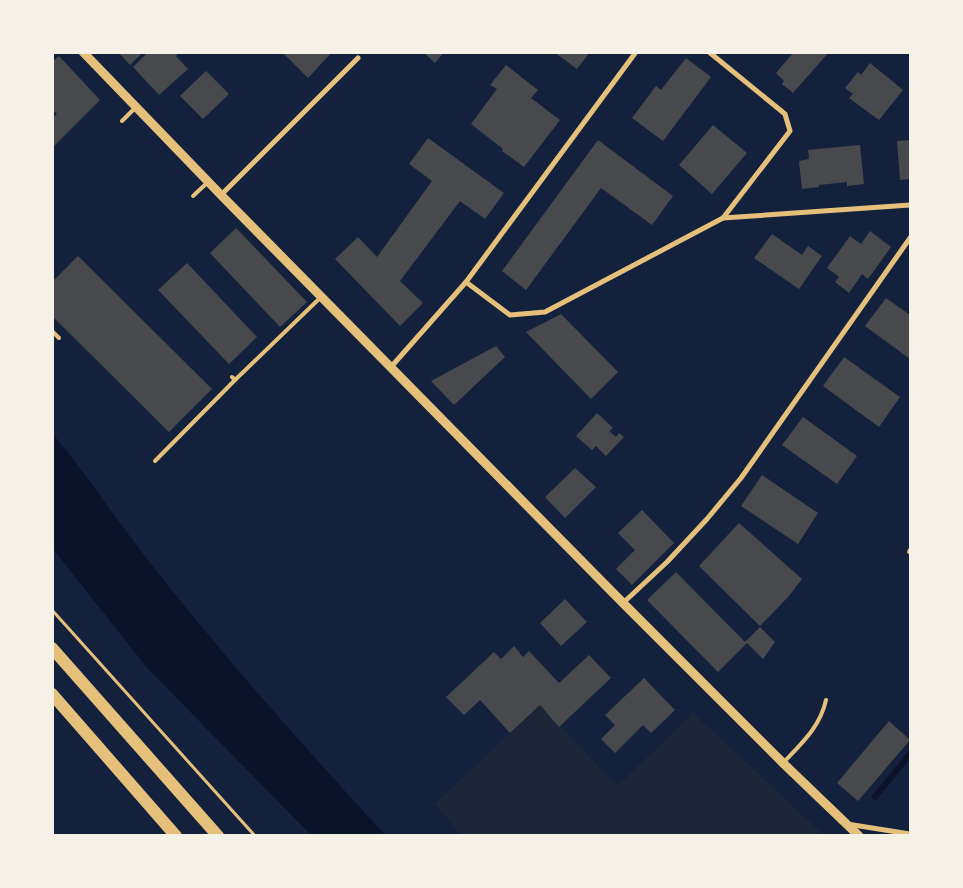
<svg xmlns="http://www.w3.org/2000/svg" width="963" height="888" font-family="Montserrat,sans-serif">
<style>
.green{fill:#1d2539}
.water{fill:#0b132b}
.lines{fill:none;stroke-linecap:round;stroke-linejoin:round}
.stream{stroke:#0b132b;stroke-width:6}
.building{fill:#48494c}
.path{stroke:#e5c07b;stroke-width:3}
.service{stroke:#e5c07b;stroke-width:4}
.minor{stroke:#e5c07b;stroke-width:5}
.tertiary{stroke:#e5c07b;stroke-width:9}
.primary{stroke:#e5c07b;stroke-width:12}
</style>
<rect width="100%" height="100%" fill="#14213d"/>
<polygon class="green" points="540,705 617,786 693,713 822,833 820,836 461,835 435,804"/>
<path class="water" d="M52,433C84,471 111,512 141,551C217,650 301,743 385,835H311L148,669L53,549Z"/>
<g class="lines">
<polyline class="stream" points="875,797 910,754"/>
</g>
<g class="building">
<polygon points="118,52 143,52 130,65"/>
<polygon points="148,52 179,52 176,56 188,69 159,95 133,67"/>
<polygon points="282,52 332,52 308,78"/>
<polygon points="423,52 444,52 435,63"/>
<polygon points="554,52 590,52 577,69"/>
<polygon points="794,52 829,52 793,93 782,84 784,81 776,73"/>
<polygon points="59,56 100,100 52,148 52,118 57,114 52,109 52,62"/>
<polygon points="686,58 711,77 663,141 632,118 656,86 661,90"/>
<polygon points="870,63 903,90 879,120 849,98 853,94 845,88 858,72 861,75"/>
<polygon points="506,65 538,90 531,98 560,120 524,167 502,151 503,149 471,124 497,89 490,85"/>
<polygon points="206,71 229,94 203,119 180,96"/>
<polygon points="713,125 747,153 712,194 679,165"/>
<polygon points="428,138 504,193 485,219 460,201 400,281 423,303 400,326 335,259 358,237 377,257 432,181 409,164"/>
<polygon points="598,140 673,196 652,225 601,188 526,290 502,271"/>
<polygon points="910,140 910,179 900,180 897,141"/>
<polygon points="860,145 864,184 847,186 847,182 819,185 819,187 802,189 799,161 809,159 808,150"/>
<polygon points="236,228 307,302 280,327 210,253"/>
<polygon points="870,231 891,247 868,279 862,274 849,293 835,282 839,277 827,268 850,236 861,244"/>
<polygon points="772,234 802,255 808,246 822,256 799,289 754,258"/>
<polygon points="78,256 212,389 169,432 52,316 52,282"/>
<polygon points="187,263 257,337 229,364 158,290"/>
<polygon points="886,298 910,315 910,359 865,326"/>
<polygon points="561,314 618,372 591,399 526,332"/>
<polygon points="496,346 505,357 454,405 431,381"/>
<polygon points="844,357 900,397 879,427 823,386"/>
<polygon points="597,413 613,428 609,431 616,437 619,433 624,437 606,456 596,446 592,450 576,436"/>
<polygon points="803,417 857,456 837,484 782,445"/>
<polygon points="575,468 596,487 565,518 545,497"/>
<polygon points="762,475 818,513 798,544 741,506"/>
<polygon points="642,510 674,543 632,585 616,569 635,550 618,533"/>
<polygon points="739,523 802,579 788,597 760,626 699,566"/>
<polygon points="676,572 745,642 760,627 775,642 763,659 747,643 718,672 647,600"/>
<polygon points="565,599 587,622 561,646 540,623"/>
<polygon points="514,646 523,657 529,651 559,683 589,655 611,678 559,727 540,705 510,733 480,700 464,715 446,697 494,652 501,659"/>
<polygon points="644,678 675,710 651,733 643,725 615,753 601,739 615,725 605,715"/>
<polygon points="889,721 910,740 858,801 837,783"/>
</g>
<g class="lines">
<polyline class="path" points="52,610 255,836"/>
<g class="service">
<polyline points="122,121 136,107"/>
<polyline points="193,196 208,182"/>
<polyline points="52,331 59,338"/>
<polyline points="232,377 235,380 320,298"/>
<polyline points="155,461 235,380"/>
<polyline points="909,552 910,550"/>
<path d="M783,763C802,743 820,727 826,700"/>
</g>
<g class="minor">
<polyline points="709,52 785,114 790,131 723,218"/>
<polyline points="221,195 358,58"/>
<polyline points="466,282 510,315 545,312 723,218 910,205"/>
<polyline points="391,367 466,282 636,52"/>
<polyline points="623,603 667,562 707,519 741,478 910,238"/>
<polyline points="847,824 910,834"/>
</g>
<polyline class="tertiary" points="83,52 221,195 623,603 783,763 859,836"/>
<g class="primary">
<polyline points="52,648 218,836"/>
<polyline points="52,694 176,836"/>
</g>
</g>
<rect width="963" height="888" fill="none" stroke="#f6f1e7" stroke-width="108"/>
</svg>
